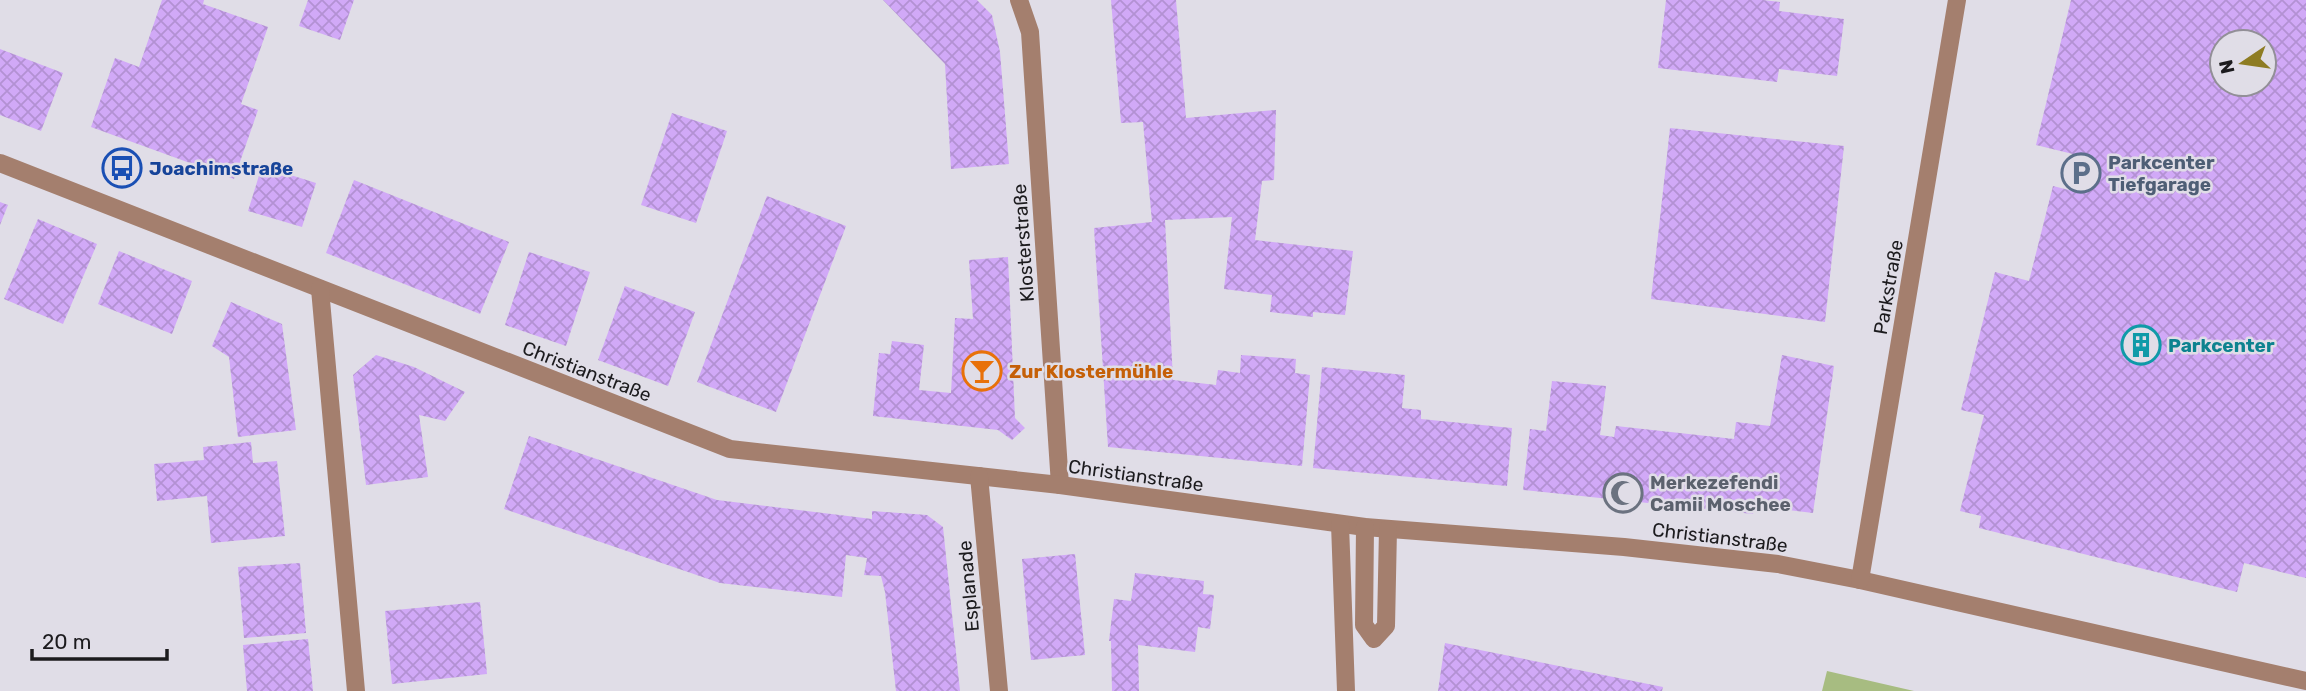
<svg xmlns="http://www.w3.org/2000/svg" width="2306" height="691" font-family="Rubik,sans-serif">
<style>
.green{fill:#a7bc81}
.building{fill:url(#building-cross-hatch);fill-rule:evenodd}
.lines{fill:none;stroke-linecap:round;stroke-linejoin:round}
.minor{stroke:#a47f6e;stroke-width:18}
.labels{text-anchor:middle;stroke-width:5;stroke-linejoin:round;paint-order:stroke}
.service-label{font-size:19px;font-weight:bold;fill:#4e5e75;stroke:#e0dde7;text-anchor:start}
.transit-label{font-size:19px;font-weight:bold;fill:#164399;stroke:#e0dde7;text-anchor:start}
.street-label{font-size:19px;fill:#1c1b1e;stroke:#e0dde7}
.culture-label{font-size:19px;font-weight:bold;fill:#0d838f;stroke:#e0dde7;text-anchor:start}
.food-label{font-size:19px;font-weight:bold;fill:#c56008;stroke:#e0dde7;text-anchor:start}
.worship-label{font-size:19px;font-weight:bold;fill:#5b616d;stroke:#e0dde7;text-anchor:start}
</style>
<defs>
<pattern id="building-cross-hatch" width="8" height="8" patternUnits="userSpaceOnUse" patternTransform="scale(1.75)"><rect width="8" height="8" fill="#d1a9f7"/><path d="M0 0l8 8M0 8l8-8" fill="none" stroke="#b391d3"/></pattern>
</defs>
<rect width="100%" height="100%" fill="#e0dde7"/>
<polygon class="green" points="1827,671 1914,691 1822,691"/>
<g class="building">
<polygon points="162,0 204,0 203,4 268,27 241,104 258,110 234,179 91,127 115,58 139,67"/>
<polygon points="308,0 354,0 340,40 299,26"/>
<polygon points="883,0 977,0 992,15 1000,52 1009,164 951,169 945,64"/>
<polygon points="1111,0 1176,0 1186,118 1276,110 1274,180 1262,181 1255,240 1353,251 1345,315 1313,312 1313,317 1270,312 1272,295 1224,289 1232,217 1165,220 1173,380 1216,385 1218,370 1240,373 1241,355 1296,359 1295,373 1310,375 1302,466 1108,447 1094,228 1152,222 1143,122 1121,123"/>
<polygon points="1666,0 1763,0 1780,2 1779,11 1844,19 1837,76 1779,69 1777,82 1658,68"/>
<path d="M2071,0H2306V578L2244,563L2237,592L1979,528L1981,516L1960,511L1984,415L1961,410L1995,272L2029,281L2053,186L2077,192L2085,157L2036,145ZM2222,42H2264V84H2222Z"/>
<polygon points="0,49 63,73 41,131 0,115"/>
<polygon points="672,113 727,131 696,223 641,205"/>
<polygon points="1670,128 1844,146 1825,322 1651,299"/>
<polygon points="262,166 316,183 302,227 248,211"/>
<polygon points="354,180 509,242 480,314 326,253"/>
<polygon points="767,196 846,226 776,412 697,382"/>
<polygon points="0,202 8,205 0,225"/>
<polygon points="38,219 97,244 63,324 4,299"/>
<polygon points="119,251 192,281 172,334 98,304"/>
<polygon points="529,252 590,272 566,346 505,325"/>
<polygon points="1008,257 1015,418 1025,428 1012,440 998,430 873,416 879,353 890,354 892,341 924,345 919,390 951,393 955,318 973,319 969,260"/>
<polygon points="625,286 695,312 668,386 598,360"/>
<polygon points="231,302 282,324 296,430 238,437 229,357 212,346"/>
<polygon points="376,355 414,367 465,392 445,421 419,415 428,477 366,485 353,375"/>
<polygon points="1782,355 1834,366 1813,513 1754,506 1753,514 1523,490 1530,429 1546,431 1552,381 1606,386 1600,435 1614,437 1616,426 1734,439 1736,422 1770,426"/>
<polygon points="1322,367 1405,375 1402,408 1421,410 1421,419 1512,428 1507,486 1313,468"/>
<polygon points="529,436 717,500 872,519 872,511 927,515 943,527 960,691 896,691 885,592 881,576 864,575 867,558 846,555 842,597 720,583 504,509"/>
<polygon points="251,442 253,463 277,461 285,536 211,543 207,496 157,501 154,464 204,460 203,447"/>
<polygon points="1075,554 1085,655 1031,660 1022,559"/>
<polygon points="300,563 306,633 244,638 238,567"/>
<polygon points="1135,573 1204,581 1203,594 1214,595 1210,629 1198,627 1195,652 1138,645 1139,691 1112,691 1111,641 1109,641 1114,599 1131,601"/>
<polygon points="480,602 487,674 392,684 385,611"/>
<polygon points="308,639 313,691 247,691 243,645"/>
<polygon points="1445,643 1663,687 1662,691 1438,691"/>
</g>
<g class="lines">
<g class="minor">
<polyline points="1019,0 1030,32 1060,485"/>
<polyline points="0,163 730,449 1060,485 1365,527 1624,547 1778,564 1860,580 2306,681"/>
<polyline points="320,289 356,691"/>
<polyline points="979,476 999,691"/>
<polyline points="1340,524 1346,691"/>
<polyline points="1365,527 1364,625 1374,639 1386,626 1388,529"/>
<polyline points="1860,580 1957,0"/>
</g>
</g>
<defs>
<g id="bus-ring" transform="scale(2.0125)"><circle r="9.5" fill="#e0dde7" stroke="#1a4fb4" stroke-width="1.5"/><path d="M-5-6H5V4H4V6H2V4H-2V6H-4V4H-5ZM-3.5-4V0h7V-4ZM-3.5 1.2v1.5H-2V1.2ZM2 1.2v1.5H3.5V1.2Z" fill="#1a4fb4"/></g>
<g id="parking-ring" transform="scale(2.0125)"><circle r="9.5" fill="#e0dde7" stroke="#5c6f8a" stroke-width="1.5"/><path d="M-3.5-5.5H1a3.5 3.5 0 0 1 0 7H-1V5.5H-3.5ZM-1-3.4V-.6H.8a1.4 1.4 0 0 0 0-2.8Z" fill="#5c6f8a"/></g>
<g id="building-ring" transform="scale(2.0125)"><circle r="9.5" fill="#e0dde7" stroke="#0f9aa8" stroke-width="1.5"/><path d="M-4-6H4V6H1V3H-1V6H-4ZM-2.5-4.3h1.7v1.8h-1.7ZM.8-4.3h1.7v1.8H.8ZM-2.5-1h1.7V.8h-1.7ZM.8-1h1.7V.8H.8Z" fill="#0f9aa8"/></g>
<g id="bar-ring" transform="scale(2.0125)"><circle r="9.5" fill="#e0dde7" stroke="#e8710a" stroke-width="1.5"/><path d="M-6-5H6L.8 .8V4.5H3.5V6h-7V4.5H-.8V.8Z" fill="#e8710a"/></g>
<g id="mosque-ring" transform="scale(2.0125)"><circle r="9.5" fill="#e0dde7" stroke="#6b7280" stroke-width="1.5"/><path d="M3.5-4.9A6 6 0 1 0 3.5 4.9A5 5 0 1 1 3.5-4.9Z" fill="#6b7280"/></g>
</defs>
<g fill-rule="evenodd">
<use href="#bus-ring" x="122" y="168"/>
<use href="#parking-ring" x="2081" y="173"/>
<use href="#building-ring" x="2141" y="345"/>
<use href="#bar-ring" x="982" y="371"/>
<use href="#mosque-ring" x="1623" y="493"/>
</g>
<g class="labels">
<g class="service-label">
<text x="2108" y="169">Parkcenter<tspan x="2108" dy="22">Tiefgarage</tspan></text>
</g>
<g class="transit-label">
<text x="149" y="175">Joachimstraße</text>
</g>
<g class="street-label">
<text transform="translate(1023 243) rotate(-94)" y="7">Klosterstraße</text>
<text transform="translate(1888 287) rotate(-80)" y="7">Parkstraße</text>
<text transform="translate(587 371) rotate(21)" y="7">Christianstraße</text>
<text transform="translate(1136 475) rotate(8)" y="7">Christianstraße</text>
<text transform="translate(1720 537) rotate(7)" y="7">Christianstraße</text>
<text transform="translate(968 586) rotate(-95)" y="7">Esplanade</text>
</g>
<g class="culture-label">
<text x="2168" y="352">Parkcenter</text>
</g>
<g class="food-label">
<text x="1009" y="378">Zur Klostermühle</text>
</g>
<g class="worship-label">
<text x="1650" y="489">Merkezefendi<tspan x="1650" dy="22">Camii Moschee</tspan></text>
</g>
</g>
<g transform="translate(2243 63) rotate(257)"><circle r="33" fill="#e0dde7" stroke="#928f97" stroke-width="2"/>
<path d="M0-5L12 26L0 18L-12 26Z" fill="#8e7c23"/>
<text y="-10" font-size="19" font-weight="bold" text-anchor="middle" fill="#1c1b1e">N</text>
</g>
<path d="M32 649v10h135v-10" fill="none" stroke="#1c1b1e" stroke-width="3.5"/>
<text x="42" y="649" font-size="21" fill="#1c1b1e" stroke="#e0dde7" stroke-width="5" paint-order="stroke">20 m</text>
</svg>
